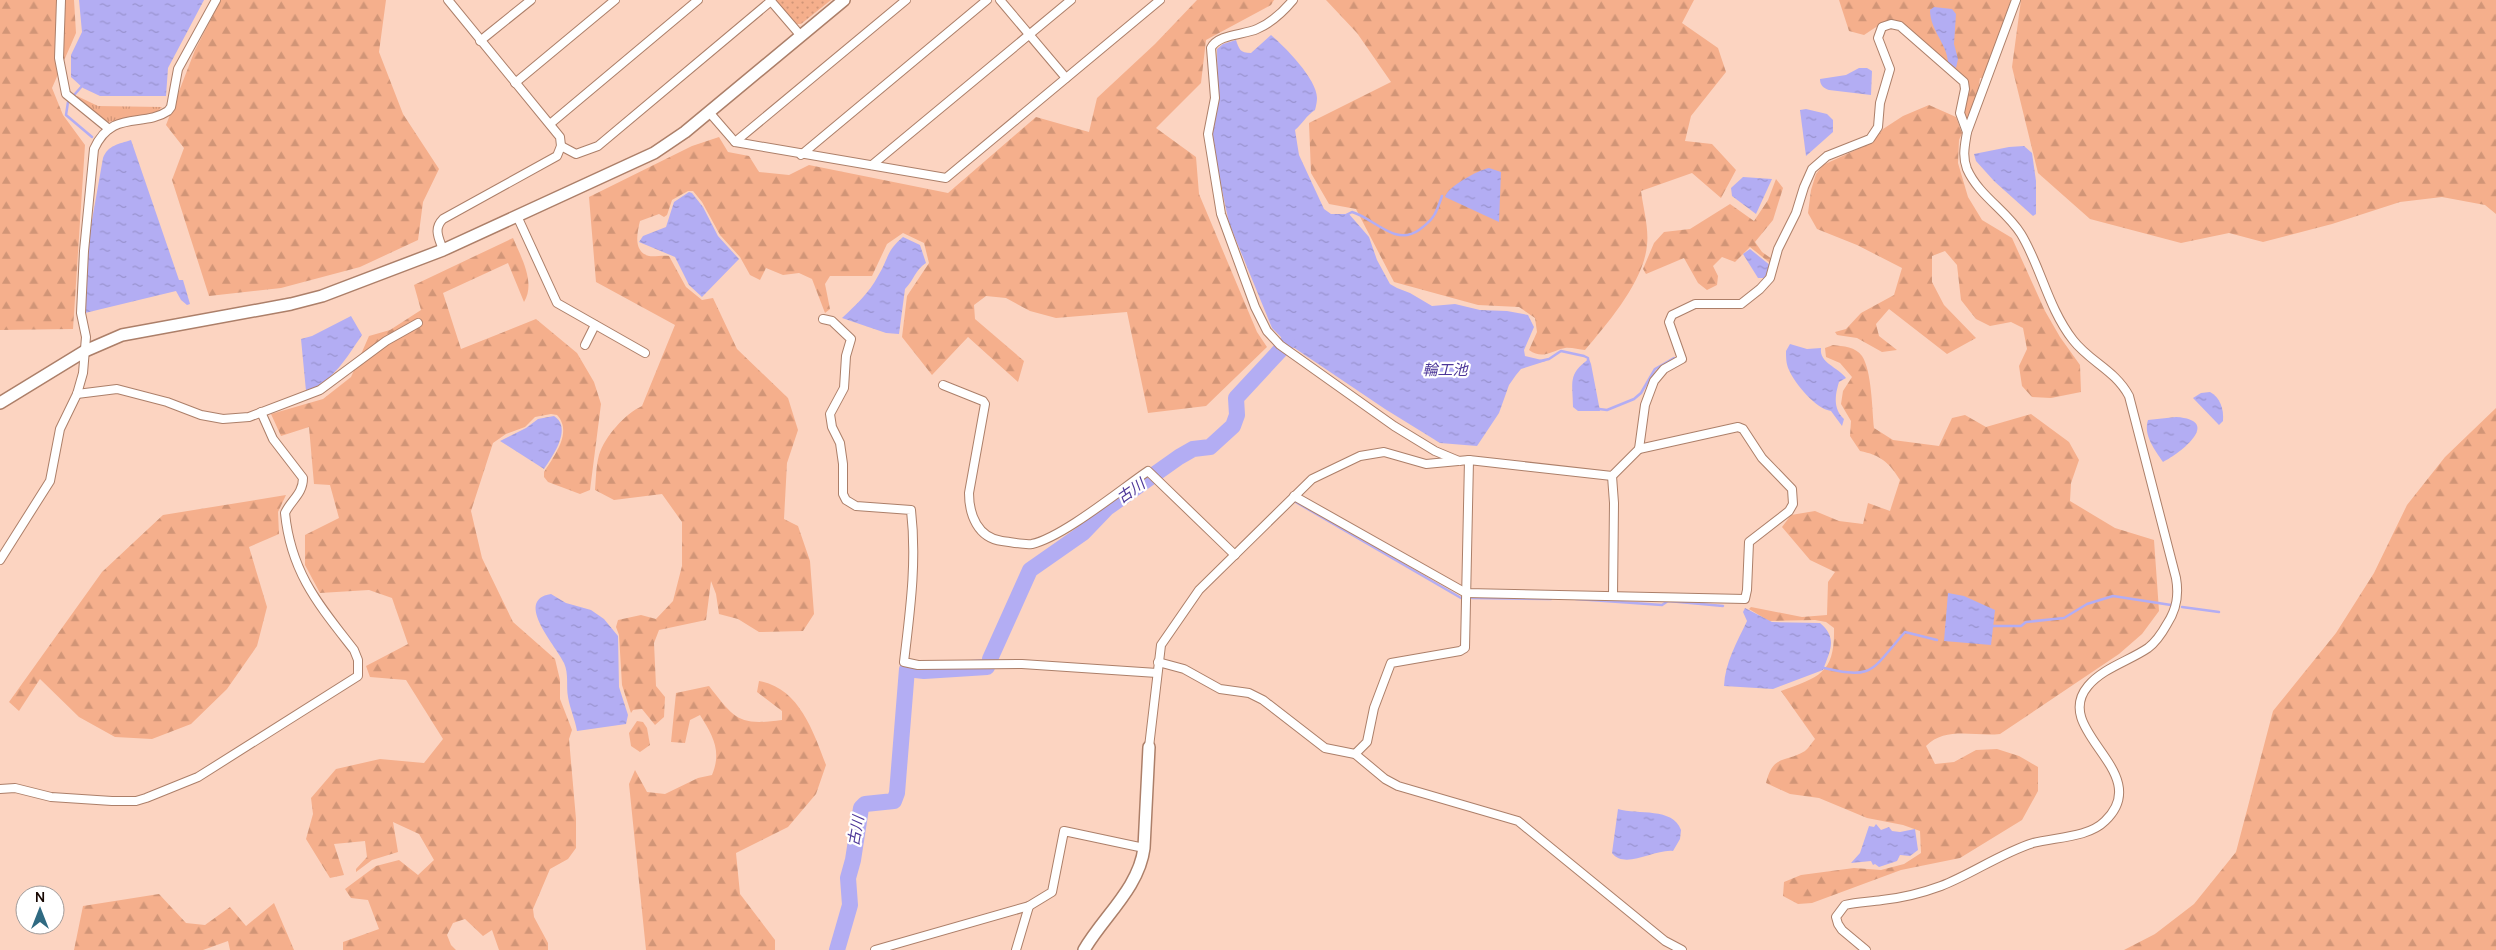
<svg xmlns="http://www.w3.org/2000/svg" width="2496" height="950" font-family="Manrope,'Noto Sans JP',sans-serif">
<style>
.grass{fill:url(#grass-tufts)}
.forest{fill:url(#forest-firs)}
.park{fill:url(#park-dots)}
.water{fill:url(#water-ripples)}
.lines{fill:none;stroke-linecap:round;stroke-linejoin:round}
.stream{stroke:#b3adf3;stroke-width:2.5}
.river{stroke:#b3adf3;stroke-width:16}
.street-casing{stroke:#ac7f69;stroke-width:10}
.secondary-casing{stroke:#ac7f69;stroke-width:14}
.street{stroke:#fff;stroke-width:8}
.secondary{stroke:#fff;stroke-width:11}
.labels{text-anchor:middle;stroke-width:4.5;stroke-linejoin:round;paint-order:stroke}
.water-label{font-size:15px;font-style:italic;fill:#4c3698;stroke:#fff}
</style>
<defs>
<pattern id="grass-tufts" width="24" height="20" patternUnits="userSpaceOnUse" patternTransform="scale(1.25)"><rect width="24" height="20" fill="#f5af8c"/><path d="M3 7l-1-3M5 7V3M7 7l1-3M15 17l-1-3M17 17v-4M19 17l1-3" fill="none" stroke="#d19577"/></pattern>
<pattern id="forest-firs" width="22" height="20" patternUnits="userSpaceOnUse" patternTransform="scale(1.25)"><rect width="22" height="20" fill="#f5af8c"/><path d="M5 1l3.5 6h-7zM16 11l3.5 6h-7z" fill="#d19577"/></pattern>
<pattern id="park-dots" width="8" height="8" patternUnits="userSpaceOnUse" patternTransform="scale(1.25)"><rect width="8" height="8" fill="#f5af8c"/><path d="M2 2h.1M6 6h.1" fill="none" stroke="#d19577" stroke-width="1.8" stroke-linecap="round"/></pattern>
<pattern id="water-ripples" width="26" height="14" patternUnits="userSpaceOnUse" patternTransform="scale(1.25)"><rect width="26" height="14" fill="#b3adf3"/><path d="M2 4q2-2 4 0t4 0M15 11q2-2 4 0t4 0" fill="none" stroke="#9993cf"/></pattern>
</defs>
<rect width="100%" height="100%" fill="#fcd4c1"/>
<polygon class="grass" points="77,96 98,106 162,107 157,112 104,123 75,98"/>
<g class="forest">
<polygon points="0,0 74,0 76,33 52,88 63,115 85,145 73,329 0,330"/>
<polygon points="221,0 386,0 379,52 403,114 439,169 423,202 418,240 360,267 281,288 209,296 172,180 184,148 166,125 195,50"/>
<path d="M1197,0H1274L1271,5L1206,40L1201,83L1156,128L1196,157L1199,194L1257,332L1267,347L1206,406L1148,413L1127,312L1056,318L1030,311L1006,298L986,296L974,305L975,319L1024,361L1018,382L968,337L932,375L902,337L907,296L929,263L924,243L903,233L887,244L872,276H830L825,284L830,309L825,313L812,279L799,273L783,275L766,268L760,280L750,275L740,257L720,235L702,202L693,191H688L672,200L667,215L664,217L659,214L640,221C637,233 633,252 649,256C654,257 663,255 669,256L686,287L702,300L713,298L737,349L788,398L798,430L787,463L784,519L798,526L810,561L814,614L803,631L759,632L738,619L719,614L716,594L711,581L706,620L659,630L654,643L656,686L665,697L664,717L655,725L642,709L633,710L631,713L622,685L619,635L616,627L618,620L641,615L656,619L673,601L682,566V522L662,494L614,500L595,490C596,479 596,466 599,455C605,436 625,414 642,406L675,325L596,282L589,197L692,146L719,137L728,152L749,156L759,172L789,175L809,165L948,193L1036,117L1089,132L1097,98L1155,44Z"/>
<path d="M1326,0H1694L1682,23L1718,48L1726,72L1691,116L1685,141L1712,144L1736,170L1721,198L1692,173L1641,191C1643,207 1649,228 1647,245C1644,281 1608,323 1585,350C1579,350 1571,347 1565,348C1551,351 1543,360 1529,350L1537,332L1535,318L1519,307L1478,305L1394,282L1356,209L1329,204L1311,173L1309,123L1391,82L1357,33Z"/>
<path d="M1839,0H2011L1983,78H1980L1978,92L1967,121C1959,107 1973,90 1964,77L1902,24L1885,21L1864,35L1849,31Z"/>
<polygon points="2021,0 2496,0 2496,214 2485,205 2442,197 2400,202 2332,224 2263,242 2229,233 2181,243 2090,219 2038,173 2012,67"/>
<polygon points="1929,105 1956,117 1962,133 1959,140 1958,163 1968,197 1982,220 2012,238 2045,311 2060,337 2080,365 2081,392 2051,398 2032,397 2022,386 2019,366 2027,349 2023,328 2011,322 1990,326 1976,319 1961,300 1957,265 1945,251 1932,256 1932,282 1944,305 1976,338 1947,354 1889,309 1876,324 1879,336 1897,350 1882,352 1857,338 1837,335 1835,332 1846,329 1861,313 1894,295 1902,268 1857,245 1817,229 1808,213 1811,190 1816,174 1823,165 1871,143 1883,129 1903,116"/>
<polygon points="1776,179 1783,188 1773,220 1755,242 1762,252 1772,259 1770,263 1750,247 1735,262 1722,257 1713,266 1718,276 1717,285 1707,290 1698,283 1684,258 1646,274 1643,269 1654,243 1664,232 1690,229 1730,204 1754,221 1768,200"/>
<path d="M513,238C521,257 536,283 524,302L508,263L443,293L461,349L536,319L577,353L594,382L601,404L590,490L580,494L548,482L544,477V472C554,456 573,432 557,415L551,414L535,417L525,427L506,434L493,443L471,511L482,558L513,622L555,659L560,680V699L572,730L569,739L576,819V848L568,859L550,869L533,909L534,917L548,943V950H499L492,930L483,936L465,919L453,923L447,935L451,945L456,950H343V942L379,929L368,900L351,898L345,889L376,866L399,860L418,875L434,860L419,834L393,822L398,852L372,860L356,872V869L367,857L365,841L334,844L344,875L330,878L306,839L313,814L311,798L336,769L380,759L424,763L443,739L406,680L370,677L366,666L408,644L392,598L369,590L320,593L305,565V535L339,518L330,485L314,484L309,427L281,436L271,414L323,399L351,377L369,336L390,330L421,310L414,285Z"/>
<path d="M1833,345C1843,346 1856,347 1862,356C1872,371 1872,410 1874,428L1893,440L1939,446L1952,418L1965,415L1986,427L2031,414L2069,442L2079,460L2071,483L2070,501L2115,528L2154,540L2159,611L2142,634L2119,654L2000,734C1975,737 1946,726 1926,746L1935,764L1954,762L1976,750L1997,749L2019,756L2038,767V791L2022,820L1960,858L1901,870L1812,903L1798,904L1783,896L1784,882L1801,875L1854,868L1881,870L1904,864L1921,853L1920,831L1903,825L1867,818L1819,798L1790,794L1766,783C1773,754 1785,763 1805,751C1809,748 1812,742 1815,739L1781,691C1820,677 1835,673 1834,628L1826,622L1815,620L1769,621L1749,609L1751,607L1802,617L1827,615L1828,582L1835,572L1810,560L1782,527L1791,515L1815,511L1839,521L1863,524L1868,503L1890,511L1900,480C1889,462 1880,455 1860,451L1850,436L1851,421L1841,404L1843,391L1852,377L1840,363L1826,357L1825,348Z"/>
<polygon points="2496,408 2496,950 2124,950 2155,934 2194,904 2236,852 2273,711 2336,633 2374,573 2407,505 2445,457"/>
<polygon points="286,495 278,512 279,534 249,547 267,607 257,646 227,689 191,724 152,739 115,737 79,717 40,679 19,711 9,702 102,572 163,515"/>
<path d="M759,681C799,688 813,731 826,765L816,794L788,827L736,853L740,894L775,940V950H646L629,784L635,770L647,792L665,794L698,778L712,775C722,751 713,736 700,715L690,720L685,743L671,742L676,693L709,686C735,719 738,726 782,720V711L757,692Z"/>
<polygon points="637,721 643,722 647,728 650,745 640,752 631,746 629,733"/>
<polygon points="159,894 186,923 205,925 230,907 246,926 274,903 294,950 230,950 228,941 203,950 74,950 83,906"/>
</g>
<polygon class="park" points="775,0 831,0 801,24 796,24"/>
<g class="water">
<polygon points="79,0 204,0 168,68 166,96 100,96 83,88 71,77 71,55 82,32"/>
<path d="M1934,7L1952,9L1956,14L1954,44L1958,59L1956,68L1948,62C1947,44 1930,30 1930,10Z"/>
<path d="M1271,35C1285,47 1317,79 1317,98C1317,102 1316,106 1315,110C1306,116 1303,123 1295,130L1299,155L1324,209L1331,214H1349L1369,237L1377,260L1390,284L1397,288L1410,293L1432,306L1455,304L1480,310L1507,311L1528,315L1534,327L1524,350L1525,356L1546,361L1521,369L1516,375L1509,385L1499,413L1477,446L1440,443L1385,409L1287,343L1272,328L1229,223L1214,153L1211,136L1218,107L1217,49L1223,44L1236,40C1239,49 1240,53 1251,53Z"/>
<path d="M1859,68H1867L1872,71L1871,95L1829,90C1823,88 1820,85 1820,79L1846,75Z"/>
<polygon points="1806,109 1827,114 1833,120 1833,132 1806,156 1800,110"/>
<path d="M131,140L179,280H183L190,304L187,305L181,300L176,291L85,313L89,237L103,158C108,145 119,144 131,140Z"/>
<polygon points="2024,146 2032,153 2036,181 2036,214 2033,216 1994,181 1976,161 1974,154 2009,147"/>
<path d="M1489,168L1501,172L1499,222L1445,197C1447,187 1478,170 1489,168Z"/>
<polygon points="1743,177 1772,179 1756,214 1732,196 1731,188"/>
<polygon points="689,192 692,193 703,207 718,236 739,259 702,297 689,285 675,257 639,242 643,236 666,227 674,202"/>
<path d="M903,237L920,245L926,263C915,270 914,280 905,289L899,334L886,333L842,318C856,305 869,293 878,276C889,258 886,251 903,237Z"/>
<polygon points="1750,249 1771,266 1765,278 1758,278 1743,254"/>
<path d="M351,316L362,335C347,357 333,382 306,391L301,339L312,336Z"/>
<path d="M1790,344L1807,349L1821,348C1819,363 1838,367 1846,378L1839,382C1835,395 1833,409 1844,419L1842,426L1831,411C1816,409 1795,384 1789,370C1786,364 1786,357 1786,351Z"/>
<path d="M1589,359L1591,364L1600,411H1578L1573,407C1573,383 1567,374 1589,359Z"/>
<path d="M2210,392C2220,397 2224,409 2223,421L2219,425L2193,398L2201,393Z"/>
<path d="M554,416C573,428 552,457 544,469L500,441L526,428L538,419Z"/>
<path d="M2176,417C2223,420 2181,453 2163,462C2155,450 2143,435 2148,420Z"/>
<polygon points="1948,593 1964,596 1995,610 1991,645 1944,641"/>
<path d="M551,594L566,603L591,610L604,619L618,636L619,687L628,715L626,724L577,731C575,719 570,709 568,697C566,686 569,674 564,663C559,649 512,600 551,594Z"/>
<path d="M1745,608L1772,622L1820,623C1838,638 1830,651 1823,670L1773,689L1724,686C1725,663 1737,642 1747,621L1743,612Z"/>
<path d="M1618,809C1638,815 1673,807 1681,830L1680,839L1673,851C1654,849 1625,870 1612,853Z"/>
<polygon points="1876,824 1881,830 1889,827 1892,831 1900,832 1915,829 1918,850 1910,856 1900,855 1897,861 1879,867 1875,864 1873,865 1871,861 1851,863 1860,853 1869,826 1874,827"/>
</g>
<g class="lines">
<g class="stream">
<polyline points="82,86 68,102 66,115 92,137"/>
<path d="M1346,215L1352,212C1374,218 1395,247 1419,230C1434,219 1436,214 1442,196"/>
<polyline points="1540,361 1549,359 1561,351 1584,356 1588,358 1588,362"/>
<polyline points="1599,409 1607,410 1634,399 1641,393 1655,369 1674,358"/>
<polyline points="1294,501 1461,598"/>
<polyline points="1472,598 1551,599"/>
<polyline points="1576,599 1662,605 1668,601 1723,606"/>
<polyline points="2182,607 2219,612"/>
<polyline points="1990,626 2021,626 2026,622 2064,618 2087,604 2113,596 2171,605"/>
<path d="M1820,667C1874,680 1870,672 1905,632L1937,640"/>
</g>
<g class="river">
<polyline points="990,659 1030,570 1083,533 1107,508 1179,457 1193,449 1210,447 1233,426 1237,415 1236,398 1287,343"/>
<polyline points="837,950 850,905 848,878 853,860 861,808 865,804 894,801 897,793 907,669 924,671 987,667"/>
</g>
<g class="street-casing">
<g id="street">
<polyline points="61,0 59,58 66,94 109,129"/>
<polyline points="770,0 801,36"/>
<polyline points="1000,0 1066,78"/>
<path d="M1293,0C1283,12 1271,23 1257,29C1244,35 1218,34 1211,48L1215,98L1208,134L1221,214L1255,307L1267,331L1280,345L1394,426L1435,451L1459,461"/>
<polyline points="480,41 531,0"/>
<polyline points="515,83 615,0"/>
<polyline points="709,112 735,142 946,178 1160,0"/>
<polyline points="550,124 698,0"/>
<polyline points="735,142 906,0"/>
<polyline points="561,146 576,154 598,146 771,1"/>
<polyline points="801,155 987,0"/>
<polyline points="872,165 1071,0"/>
<polyline points="517,216 557,303 645,353"/>
<path d="M443,250C439,238 433,229 443,219L557,156L561,146L560,137L448,0"/>
<path d="M823,319L832,321L851,339L846,356L844,388L830,414L832,427L840,443L843,464V494L846,500L856,506L911,510C917,562 910,611 904,662L918,665L1022,664L1157,673"/>
<polyline points="585,345 595,325"/>
<path d="M943,385L983,401L985,404L969,493C969,515 978,538 1002,541C1011,542 1023,545 1032,544C1063,537 1120,490 1148,471L1235,555"/>
<polyline points="77,394 117,389 167,402 201,415 223,419 249,417 320,390 386,341 418,323"/>
<polyline points="1612,476 1614,503 1613,596"/>
<polyline points="1294,496 1466,593 1745,599 1747,590 1749,542 1789,511 1793,504 1792,489 1762,458 1743,429 1738,427 1639,449"/>
<path d="M0,560L50,481L60,429L77,394L83,373L86,337L81,313L84,251L94,149C112,109 143,128 168,111L171,107L178,69L216,0"/>
<polyline points="1158,662 1184,669 1220,689 1249,693 1263,700 1325,748 1355,754 1385,779 1398,786 1518,821 1665,941 1682,950"/>
<polyline points="1149,747 1161,645 1199,590 1312,479 1360,456 1384,452 1426,464 1469,460 1612,476 1639,449 1645,405 1654,381 1664,369 1682,359 1669,322 1672,315 1695,304 1741,304 1760,289 1770,278 1778,249 1796,213 1804,187 1812,169 1827,156 1870,139 1878,127 1880,103 1890,69 1878,38 1882,27 1891,24 1900,26 1964,82 1965,89 1960,113 1967,132"/>
<polyline points="1355,754 1367,742 1374,708 1391,663 1460,651 1465,648 1469,460"/>
<path d="M0,789L15,788L51,797L112,801H136L146,798L198,777L358,676V660L354,650C319,605 291,573 285,513C291,500 303,494 303,478L273,439L261,412"/>
<polyline points="875,950 1029,906 1052,892 1064,831 1144,848"/>
<polyline points="1016,950 1029,906"/>
<path d="M1866,950L1842,930L1838,924L1836,917L1845,905C1857,902 1869,902 1882,900C1902,898 1922,893 1941,886C1972,874 2001,853 2033,843C2055,837 2088,838 2105,821C2156,772 2050,731 2088,686C2103,668 2129,661 2148,648C2156,642 2162,633 2167,624C2177,609 2179,595 2176,578L2129,396C2115,370 2090,362 2073,340C2048,308 2041,267 2021,234C2006,210 1979,196 1967,169C1962,156 1965,145 1967,132L2016,0"/>
</g>
</g>
<g class="secondary-casing">
<g id="secondary">
<polyline points="0,403 85,351 122,335 291,304 322,296 443,250 630,164 654,153 685,132 844,0"/>
<path d="M1084,950C1103,917 1139,888 1144,848L1149,747"/>
</g>
</g>
<use href="#street" class="street"/>
<use href="#secondary" class="secondary"/>
</g>
<g class="labels">
<g class="water-label">
<text x="1445" y="375">輪工池</text>
<text transform="translate(1131 491) rotate(-35)" y="5">古川</text>
<text transform="translate(856 831) rotate(-80)" y="5">古川</text>
</g>
</g>
<g transform="translate(40 910)"><circle r="24" fill="#ffffff" stroke="#a29c9a"/>
<path d="M0-4L9 19L0 12L-9 19Z" fill="#2f6a82"/>
<text y="-8" font-size="14" font-weight="bold" text-anchor="middle" fill="#160702">N</text>
</g>
</svg>
